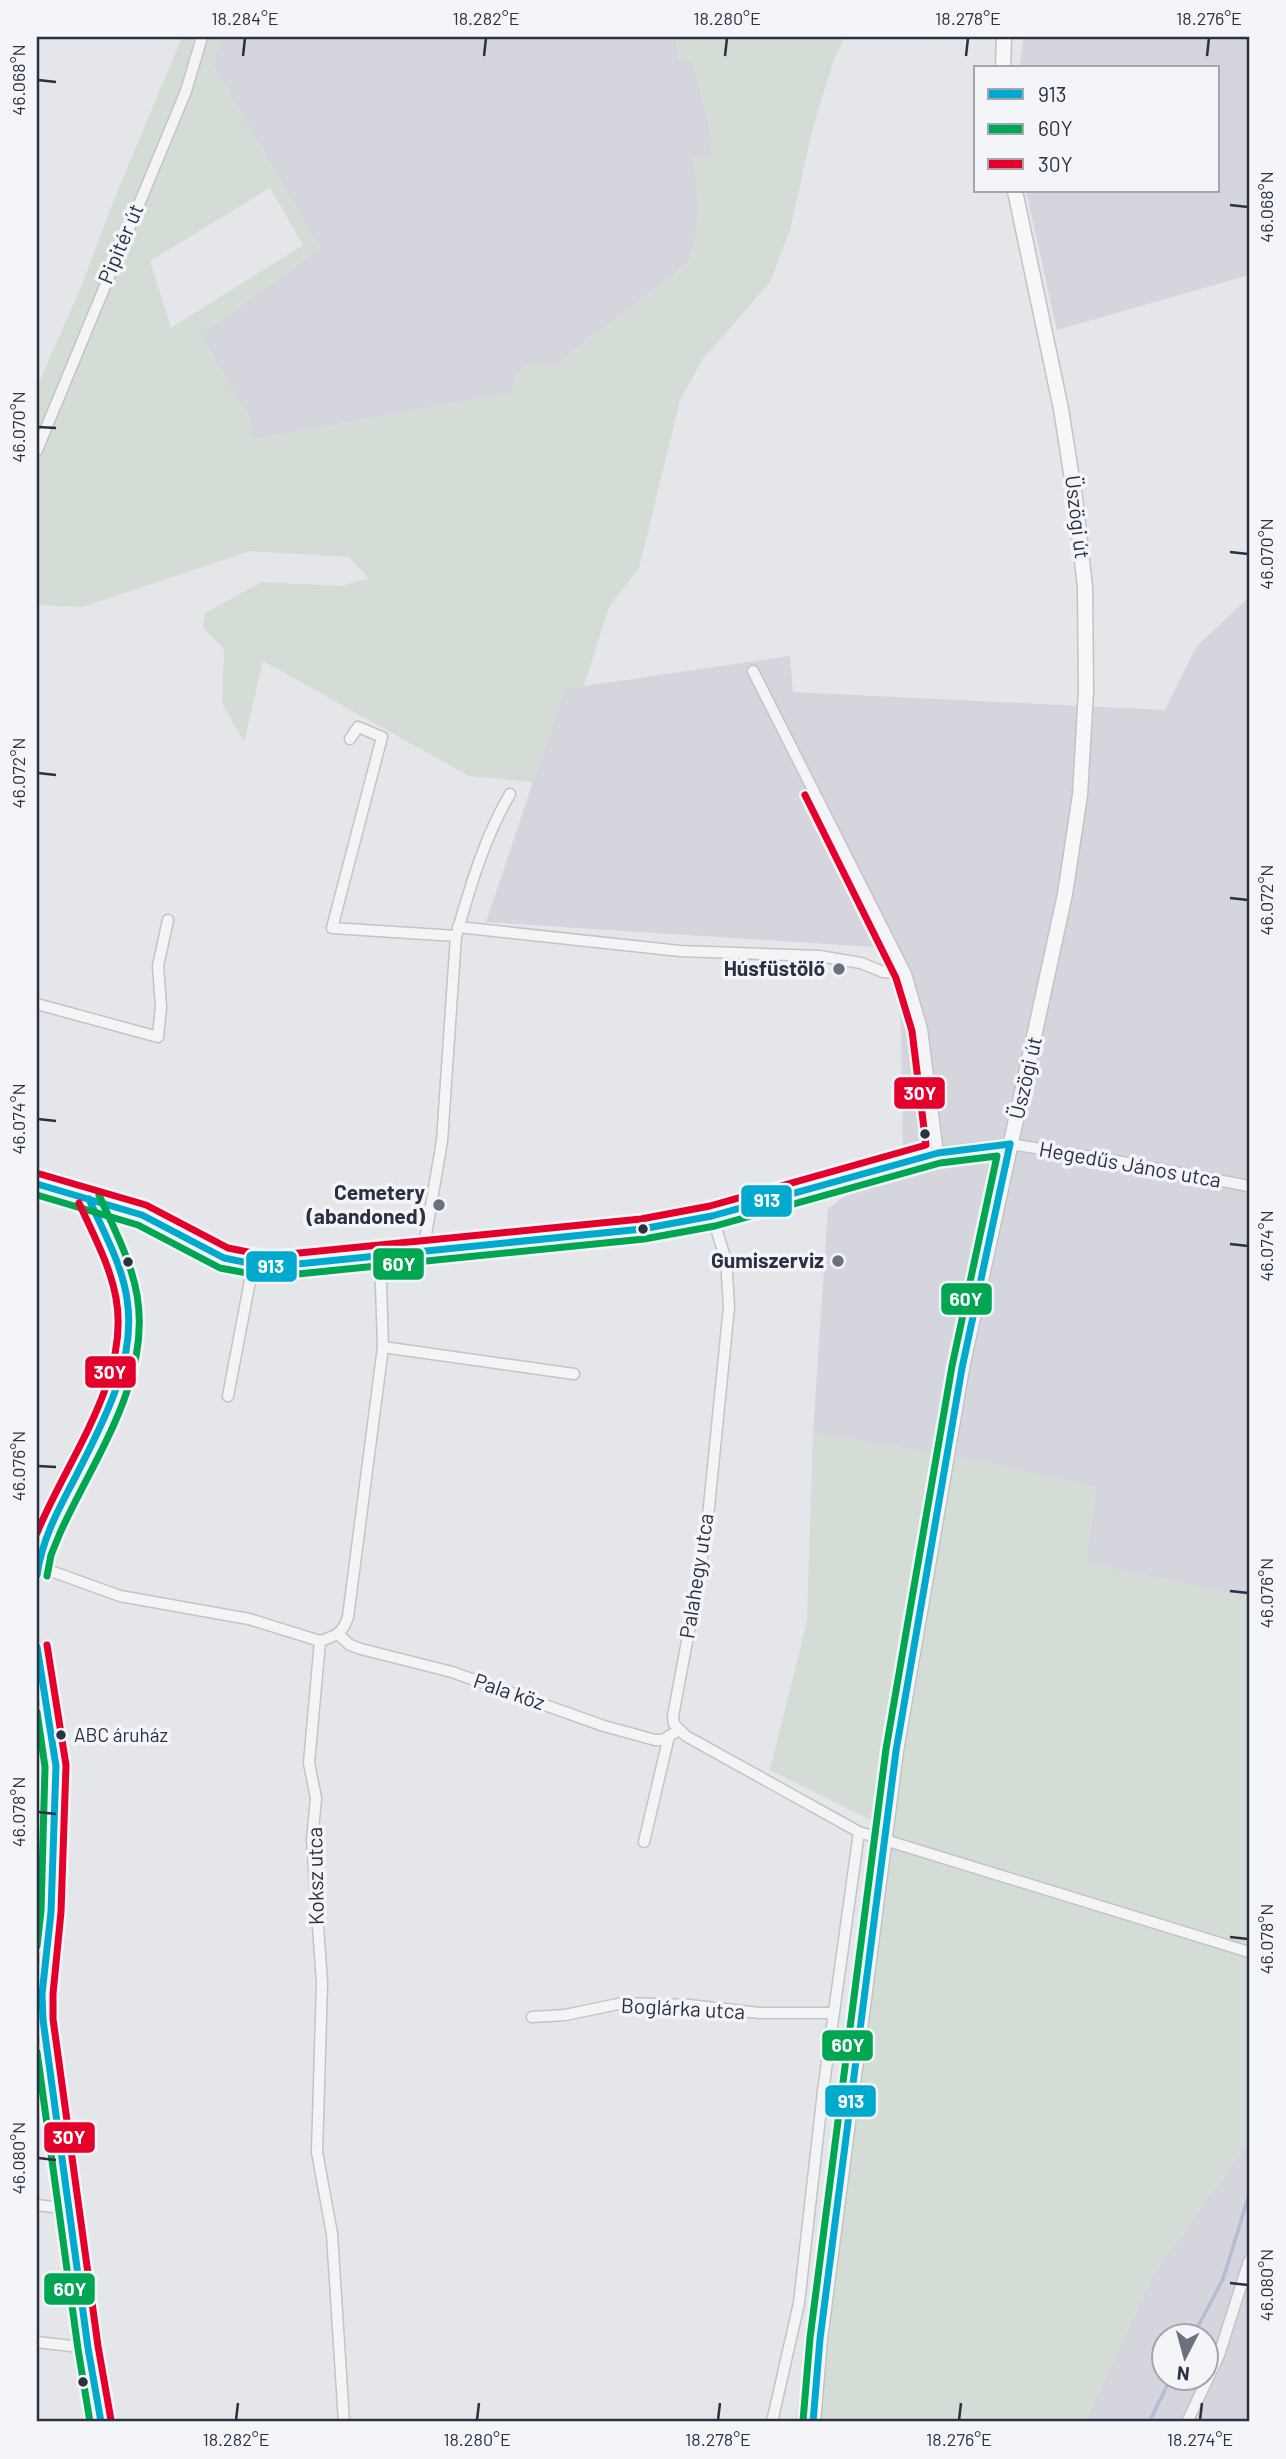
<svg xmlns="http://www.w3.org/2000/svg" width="1286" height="2459" font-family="Barlow,sans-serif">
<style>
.built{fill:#d4d5dd;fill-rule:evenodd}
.green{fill:#d4dcd6;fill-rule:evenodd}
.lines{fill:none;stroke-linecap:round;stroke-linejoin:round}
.stream{stroke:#b5bdd3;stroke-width:3.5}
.minor-casing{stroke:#c3c4c8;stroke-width:13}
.major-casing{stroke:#c1c3c7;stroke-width:17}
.minor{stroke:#f4f4f6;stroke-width:10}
.major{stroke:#f7f7f8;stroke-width:14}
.bus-1-casing{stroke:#f3f5f8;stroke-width:12}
.bus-2-casing{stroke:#f3f5f8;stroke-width:12}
.bus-3-casing{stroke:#f3f5f8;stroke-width:12}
.bus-1{stroke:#00a9ce;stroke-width:7}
.bus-2{stroke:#00a651;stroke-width:7}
.bus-3{stroke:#e4002b;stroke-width:7}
.ticks{fill:none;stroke:#2c3043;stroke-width:2.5}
.poi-dot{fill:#6d707d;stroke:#f3f5f8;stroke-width:2.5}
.bus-dot{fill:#2c3043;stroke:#f3f5f8;stroke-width:2.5}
.labels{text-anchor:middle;stroke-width:7;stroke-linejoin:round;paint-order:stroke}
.bus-label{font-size:19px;fill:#2c3043;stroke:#f3f5f8;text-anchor:start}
.street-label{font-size:21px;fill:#2c3043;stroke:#f3f5f8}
.poi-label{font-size:21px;font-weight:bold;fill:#2c3043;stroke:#f3f5f8;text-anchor:end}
.line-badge{stroke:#f3f5f8;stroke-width:2.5}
.badge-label{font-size:19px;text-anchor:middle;font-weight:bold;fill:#fff}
.neatline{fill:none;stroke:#2c3043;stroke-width:2.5}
.ticks-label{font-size:18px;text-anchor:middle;fill:#2c3043}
</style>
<rect width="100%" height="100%" fill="#e5e6ea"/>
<g class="built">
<polygon points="223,37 675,37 679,60 692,59 710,128 712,156 693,158 700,208 695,243 688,264 551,368 512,393 251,440 201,334 320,249 212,63"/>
<polygon points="1023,37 1249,37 1249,275 1057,330 1026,191 1218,191 1218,68 1020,68"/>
<polygon points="1249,597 1249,1597 1086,1563 1096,1487 977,1461 813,1433 828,1209 903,1151 900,987 873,947 486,922 564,689 790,656 793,692 1165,710 1196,647"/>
<path d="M1249,2141V2422H1085L1153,2275ZM1164,2336H1206V2378H1164Z"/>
</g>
<g class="green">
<path d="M182,37H223L212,63L321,249L201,334L253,424L252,440L512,393L516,373L531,362L551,368L689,264L695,243L700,208L693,158L712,155L710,128L692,60H679L675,37H844L832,65L812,131L790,230L770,282L703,359L680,400L639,568L609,607L584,686L564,689L533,782L469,776L263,661L244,742L222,703L224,649L203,627L205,613L262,582L341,586L369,578L348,557L250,551L82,607L37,605V387L81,287L113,202ZM270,188L303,245L171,328L150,261Z"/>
<polygon points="813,1433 977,1461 1096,1487 1086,1563 1249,1597 1249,2141 1153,2275 1085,2422 795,2422 878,1824 770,1770 807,1621"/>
</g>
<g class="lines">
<g class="stream">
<polyline points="1193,2336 1223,2279 1249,2195"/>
<polyline points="1149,2422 1171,2378"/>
</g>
<g class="minor-casing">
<g id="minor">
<polyline points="37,450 186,91 202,37"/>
<polyline points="753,671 906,974 922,1029 938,1153"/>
<path d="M350,739L358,727L382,737L332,928L456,936C470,888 484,838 510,794"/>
<polyline points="458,927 680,951 819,956 861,963 883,972 906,974"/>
<polyline points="37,1004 158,1037 161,1007 158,966 168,920"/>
<polyline points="37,1184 142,1215 224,1258 268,1267 642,1229 712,1216 938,1153 1010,1144 1116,1161 1249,1186"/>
<polyline points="712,1216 726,1260 729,1307 707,1527 697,1588 673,1716 674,1724 686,1736 859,1832 1249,1952"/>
<polyline points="423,1252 442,1141 456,936"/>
<polyline points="383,1347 574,1374"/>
<polyline points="228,1396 253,1265"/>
<polyline points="37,1566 120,1596 249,1619 320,1641"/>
<path d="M37,1575C39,1544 58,1512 71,1485C97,1434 139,1358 127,1299C121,1265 103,1231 89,1199"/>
<polyline points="339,1635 350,1645 361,1649 452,1672 604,1726 655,1740 663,1740 679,1730"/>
<polyline points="37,1647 56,1766 51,1912 42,1994 43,2020 88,2348 101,2422"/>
<polyline points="37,1763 56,1766"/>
<polyline points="644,1842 669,1736"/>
<polyline points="532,2017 565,2015 623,2003 689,2005 760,2013 834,2013"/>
<polyline points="37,2205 70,2209"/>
<polyline points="37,2342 88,2348"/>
<path d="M344,2422L332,2234L317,2152L322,1983L312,1840L316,1798L309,1763L320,1641C336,1636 343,1633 348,1617L383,1347L380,1255"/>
<polyline points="772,2422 799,2303 823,2091 859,1832"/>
<polyline points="1187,2422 1219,2355 1249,2261"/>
</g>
</g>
<g class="major-casing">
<g id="major">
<polyline points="1003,68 1004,37"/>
<polyline points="813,2422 820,2339 896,1751 962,1368 1065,894 1080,795 1086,691 1085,587 1075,498 1061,409 1015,191"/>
</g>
</g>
<use href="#minor" class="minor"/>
<use href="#major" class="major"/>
<g class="bus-1-casing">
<g id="bus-1">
<polyline points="37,1184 142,1215 224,1258 268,1267 642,1229 712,1216 938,1153 1010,1144"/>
<path d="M37,1575C42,1539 59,1508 76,1476C103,1422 137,1361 127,1299C122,1264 103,1231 89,1199"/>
<polyline points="37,1647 56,1766 51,1912 42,1994 43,2020 88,2348 101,2422"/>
<polyline points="813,2422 820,2339 896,1751 962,1368 1010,1144"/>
</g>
</g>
<g class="bus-2-casing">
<g id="bus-2">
<polyline points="37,1195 138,1225 220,1268 268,1277 644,1239 715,1226 940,1163 997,1156 952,1366 886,1749 810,2338 803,2421"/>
<path d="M47,1576L51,1555L60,1533C93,1460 152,1380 137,1295C131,1260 113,1227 99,1195"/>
<polyline points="37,1712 45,1767 41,1911 37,1946"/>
<polyline points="37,2052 78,2349 90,2422"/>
</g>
</g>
<g class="bus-3-casing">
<g id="bus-3">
<polyline points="40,1174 146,1205 228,1248 269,1256 641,1219 710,1206 926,1145 912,1031 896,978 805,795"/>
<path d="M37,1533C66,1461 131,1379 116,1298C110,1265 93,1234 79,1203"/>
<polyline points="47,1645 66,1765 61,1912 53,1994 53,2019 98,2346 111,2420"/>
</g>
</g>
<use href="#bus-1" class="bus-1"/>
<use href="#bus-2" class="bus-2"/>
<use href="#bus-3" class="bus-3"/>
</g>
<path class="ticks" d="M243,56L245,38M484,56L486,38M725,56L727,38M966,56L968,38M1207,56L1209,38M38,80L56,82M1230,205L1248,207M38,427L56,428M1230,552L1248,554M38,773L56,775M1230,898L1248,900M38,1119L56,1121M1230,1244L1248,1246M38,1466L56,1467M1230,1591L1248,1593M38,1812L56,1814M1230,1937L1248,1939M38,2158L56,2160M1230,2283L1248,2285M236,2420L238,2403M477,2420L479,2403M718,2420L720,2403M959,2420L961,2403M1200,2420L1202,2403"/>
<g class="poi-dot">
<circle cx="839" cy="969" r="7"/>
<circle cx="439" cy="1205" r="7"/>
<circle cx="838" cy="1261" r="7"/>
</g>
<g class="bus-dot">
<circle cx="925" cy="1134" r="6"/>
<circle cx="643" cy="1229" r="6"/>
<circle cx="128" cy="1262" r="6"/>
<circle cx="61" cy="1735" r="6"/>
<circle cx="83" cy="2382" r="6"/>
</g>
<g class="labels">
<g class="bus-label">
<text x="74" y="1742">ABC áruház</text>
</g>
<g class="street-label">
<text transform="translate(121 244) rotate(-67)" y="7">Pipitér út</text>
<text transform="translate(1077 517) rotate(83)" y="7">Üszögi út</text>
<text transform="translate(1026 1078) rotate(-77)" y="7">Üszögi út</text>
<text transform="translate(1130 1165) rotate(10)" y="7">Hegedűs János utca</text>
<text transform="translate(697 1576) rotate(-81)" y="7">Palahegy utca</text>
<text transform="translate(509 1692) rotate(19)" y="7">Pala köz</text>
<text transform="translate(316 1876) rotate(-91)" y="7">Koksz utca</text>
<text transform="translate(683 2009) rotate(3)" y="7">Boglárka utca</text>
</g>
<g class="poi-label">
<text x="825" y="976">Húsfüstölő</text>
<text x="425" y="1200">Cemetery<tspan x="425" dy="24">(abandoned)</tspan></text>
<text x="824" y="1268">Gumiszerviz</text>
</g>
</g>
<g class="line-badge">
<rect x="893" y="1076" width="53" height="34" rx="7" fill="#e4002b"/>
<rect x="740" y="1184" width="53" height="34" rx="7" fill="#00a9ce"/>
<rect x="372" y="1247" width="53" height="34" rx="7" fill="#00a651"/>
<rect x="245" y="1250" width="53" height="33" rx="7" fill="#00a9ce"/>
<rect x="940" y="1282" width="53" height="34" rx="7" fill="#00a651"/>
<rect x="84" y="1355" width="53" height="34" rx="7" fill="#e4002b"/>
<rect x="821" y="2029" width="53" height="33" rx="7" fill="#00a651"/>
<rect x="824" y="2084" width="53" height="34" rx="7" fill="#00a9ce"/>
<rect x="43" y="2121" width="53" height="33" rx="7" fill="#e4002b"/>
<rect x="43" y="2272" width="53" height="34" rx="7" fill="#00a651"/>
</g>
<g class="badge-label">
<text x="920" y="1100">30Y</text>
<text x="767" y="1207">913</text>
<text x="399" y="1271">60Y</text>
<text x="271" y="1273">913</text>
<text x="966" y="1306">60Y</text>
<text x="110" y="1379">30Y</text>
<text x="848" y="2052">60Y</text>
<text x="851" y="2108">913</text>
<text x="69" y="2144">30Y</text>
<text x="70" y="2296">60Y</text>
</g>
<rect width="1286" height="2459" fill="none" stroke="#f3f5f8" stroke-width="77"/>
<rect x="974" y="66" width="245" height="126" fill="#f3f5f8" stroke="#a3a6b0" stroke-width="2"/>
<rect x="988" y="89" width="35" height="10" fill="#00a9ce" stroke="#a3a6b0" stroke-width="2"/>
<text x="1038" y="102" font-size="21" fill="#2c3043">913</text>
<rect x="988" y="124" width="35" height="10" fill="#00a651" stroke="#a3a6b0" stroke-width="2"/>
<text x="1038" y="136" font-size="21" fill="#2c3043">60Y</text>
<rect x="988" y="159" width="35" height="10" fill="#e4002b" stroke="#a3a6b0" stroke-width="2"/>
<text x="1038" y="172" font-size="21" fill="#2c3043">30Y</text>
<g transform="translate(1185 2357) rotate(186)"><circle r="33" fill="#f3f5f8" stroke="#a3a6b0" stroke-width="2"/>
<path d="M0-5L12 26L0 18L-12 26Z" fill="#6d707d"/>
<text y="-10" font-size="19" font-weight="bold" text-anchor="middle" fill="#2c3043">N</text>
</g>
<rect x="38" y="38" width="1210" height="2382" class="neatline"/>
<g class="ticks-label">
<text x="245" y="25">18.284°E</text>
<text x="486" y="25">18.282°E</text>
<text x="727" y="25">18.280°E</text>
<text x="968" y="25">18.278°E</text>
<text x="1209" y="25">18.276°E</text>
<text transform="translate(19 80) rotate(-90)" y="6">46.068°N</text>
<text transform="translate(1267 207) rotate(-90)" y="6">46.068°N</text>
<text transform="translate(19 427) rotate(-90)" y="6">46.070°N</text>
<text transform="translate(1267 554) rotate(-90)" y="6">46.070°N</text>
<text transform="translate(19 773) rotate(-90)" y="6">46.072°N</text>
<text transform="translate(1267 900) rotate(-90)" y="6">46.072°N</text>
<text transform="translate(19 1119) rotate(-90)" y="6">46.074°N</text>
<text transform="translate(1267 1246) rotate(-90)" y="6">46.074°N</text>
<text transform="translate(19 1466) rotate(-90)" y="6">46.076°N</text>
<text transform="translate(1267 1593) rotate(-90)" y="6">46.076°N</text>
<text transform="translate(19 1812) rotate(-90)" y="6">46.078°N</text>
<text transform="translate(1267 1939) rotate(-90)" y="6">46.078°N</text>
<text transform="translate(19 2158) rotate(-90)" y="6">46.080°N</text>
<text transform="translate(1267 2285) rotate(-90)" y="6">46.080°N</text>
<text x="236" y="2446">18.282°E</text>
<text x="477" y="2446">18.280°E</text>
<text x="718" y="2446">18.278°E</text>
<text x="959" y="2446">18.276°E</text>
<text x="1200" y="2446">18.274°E</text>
</g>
</svg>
